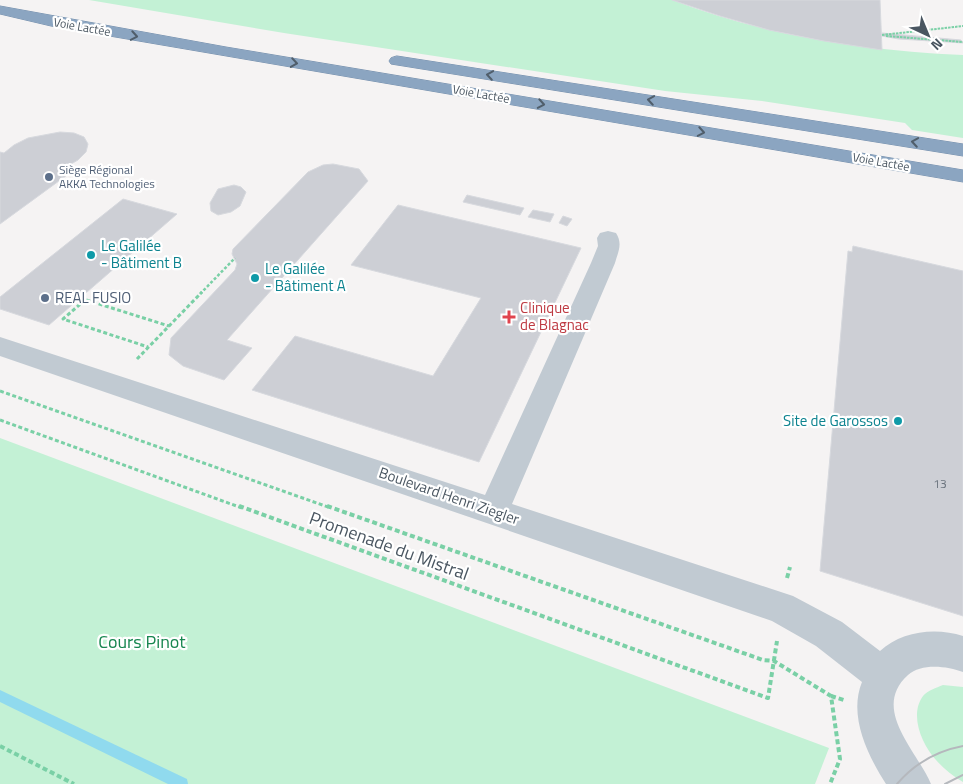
<svg xmlns="http://www.w3.org/2000/svg" width="963" height="784" font-family="'Titillium Web',sans-serif">
<style>
.green{fill:#c3f1d5}
.lines{fill:none;stroke-linecap:round;stroke-linejoin:round}
.stream{fill:#90daee;fill-rule:evenodd}
.building{fill:#cdcfd5;stroke:#d7d9de}
.highway-casing{stroke:#7690ad;stroke-width:1}
.path-far3{stroke:#7ad0a6;stroke-width:2;stroke-dasharray:2.5 1;stroke-linecap:butt}
.path-far2{stroke:#7ad0a6;stroke-width:2.5;stroke-dasharray:3 2;stroke-linecap:butt}
.path-far1{stroke:#7ad0a6;stroke-width:3;stroke-dasharray:4 2.5;stroke-linecap:butt}
.path{stroke:#7ad0a6;stroke-width:4;stroke-dasharray:5 3;stroke-linecap:butt}
.minor{fill:#c1cad2;fill-rule:evenodd}
.highway{fill:#8ba5c1;fill-rule:evenodd}
.tram{stroke:#b5b8bd;stroke-width:2}
.oneway{stroke:#505e6b}
.service-dot{fill:#5c6f8a;stroke:#fff;stroke-width:2}
.culture-dot{fill:#0f9aa8;stroke:#fff;stroke-width:2}
.health-dot{fill:#e0444e;stroke:#fff;stroke-width:2}
.labels{text-anchor:middle;stroke-width:4.5;stroke-linejoin:round;paint-order:stroke}
.far-street-label{font-size:12px;fill:#4a5661;stroke:#fff}
.far-service-label{font-size:12px;fill:#4e5e75;stroke:#fff;text-anchor:start}
.number-label{font-size:12px;fill:#6b747e}
.culture-label{font-size:15px;fill:#0d838f;stroke:#fff;text-anchor:start}
.service-label{font-size:15px;fill:#4e5e75;stroke:#fff;text-anchor:start}
.health-label{font-size:15px;fill:#be3a42;stroke:#fff;text-anchor:start}
.street-label{font-size:15px;fill:#4a5661;stroke:#fff}
.near-street-label{font-size:18px;fill:#4a5661;stroke:#fff}
.near-park-label{font-size:18px;fill:#17864f;stroke:#fff}
</style>
<rect width="100%" height="100%" fill="#f5f3f3"/>
<g class="green">
<path d="M89,0H672C767,36 862,50 963,55V138L912,130L905,123L762,101L665,91L284,33Z"/>
<polygon points="0,438 829,748 815,784 0,784"/>
<path d="M943,685L963,687V782C953,776 944,769 936,760C922,745 909,715 923,696C928,690 936,688 943,685Z"/>
</g>
<g class="lines">
<polygon class="stream" points="0,690 187,779 188,784 168,784 0,702"/>
</g>
<g class="building">
<polygon points="672,0 880,0 882,50 824,41 769,30 720,16"/>
<polygon points="882,33 961,40 963,43 899,39 882,36"/>
<polygon points="60,132 74,133 84,137 88,144 86,152 78,160 64,168 74,170 0,224 0,152 4,153 14,145 28,138"/>
<polygon points="333,164 359,169 368,181 227,340 252,348 224,380 183,366 169,355 171,338 235,270 237,264 232,254 233,249 308,172 323,165"/>
<polygon points="234,185 241,187 246,192 240,206 231,212 218,215 211,211 210,203 218,189"/>
<polygon points="467,195 524,208 520,215 463,202"/>
<polygon points="123,199 177,214 49,325 0,309 0,297"/>
<polygon points="398,205 581,248 479,462 252,390 295,336 433,376 481,298 351,265"/>
<polygon points="533,210 554,214 550,222 528,217"/>
<polygon points="563,216 572,219 567,226 559,223"/>
<polygon points="853,246 963,271 963,616 820,571 848,251 852,252"/>
</g>
<g class="lines">
<g class="highway-casing">
<g id="highway">
<polygon points="0,6 226,47 963,170 963,182 51,26 0,14"/>
<polygon points="397,56 963,144 963,156 391,64 389,61 391,58"/>
</g>
</g>
<g class="path-far3">
<polyline points="882,35 963,26"/>
<polyline points="886,36 963,42"/>
</g>
<polyline class="path-far2" points="200,294 235,258"/>
<g class="path-far1">
<polyline points="80,298 169,326"/>
<polyline points="85,300 63,319 148,347"/>
<polyline points="137,359 202,292"/>
<polyline points="0,391 331,508"/>
<polyline points="0,420 242,508"/>
</g>
<g class="path">
<polyline points="239,506 768,698 777,641"/>
<polyline points="327,506 763,660 774,661 831,696 840,759 830,784"/>
<polyline points="787,578 790,567"/>
<polyline points="831,696 844,700"/>
<polyline points="0,746 74,784"/>
</g>
<path class="minor" d="M608,231L616,233C623,244 618,252 615,263L512,504L793,596L842,622L880,651C901,631 936,627 963,636V672C947,666 921,663 908,675C870,709 918,752 931,784H886C868,756 848,716 862,682L816,646L772,621L0,356V337L485,495L591,263L598,246L597,238L600,233Z"/>
<use href="#highway" class="highway"/>
<g class="tram">
<path d="M897,784C915,763 936,751 963,746"/>
<polyline points="945,784 963,775"/>
</g>
</g>
<defs><path id="oneway-chevron" d="M-2-3.5L2.5 0L-2 3.5" fill="none" stroke-width="1.6" stroke-linecap="round" stroke-linejoin="round" transform="scale(1.25)"/></defs>
<g class="oneway">
<use href="#oneway-chevron" transform="translate(134 36) rotate(10)"/>
<use href="#oneway-chevron" transform="translate(294 63) rotate(9)"/>
<use href="#oneway-chevron" transform="translate(490 75) rotate(-171)"/>
<use href="#oneway-chevron" transform="translate(651 100) rotate(-171)"/>
<use href="#oneway-chevron" transform="translate(541 104) rotate(10)"/>
<use href="#oneway-chevron" transform="translate(701 132) rotate(10)"/>
<use href="#oneway-chevron" transform="translate(915 142) rotate(-171)"/>
</g>
<g class="service-dot">
<circle cx="49" cy="177" r="5"/>
<circle cx="45" cy="298" r="5"/>
</g>
<g class="culture-dot">
<circle cx="91" cy="255" r="5"/>
<circle cx="255" cy="278" r="5"/>
<circle cx="898" cy="421" r="5"/>
</g>
<path class="health-dot" d="M506.5 309.5h5v5h5v5h-5v5h-5v-5h-5v-5h5z"/>
<g class="labels">
<g class="far-street-label">
<text transform="translate(82 27) rotate(10)" y="4">Voie Lactée</text>
<text transform="translate(481 94) rotate(10)" y="4">Voie Lactée</text>
<text transform="translate(881 162) rotate(10)" y="4">Voie Lactée</text>
</g>
<g class="far-service-label">
<text x="59" y="174">Siège Régional<tspan x="59" dy="14">AKKA Technologies</tspan></text>
</g>
<g class="number-label">
<text x="940" y="488">13</text>
</g>
<g class="culture-label">
<text x="101" y="251">Le Galilée<tspan x="101" dy="17">- Bâtiment B</tspan></text>
<text x="265" y="274">Le Galilée<tspan x="265" dy="17">- Bâtiment A</tspan></text>
<text x="888" y="426" text-anchor="end">Site de Garossos</text>
</g>
<g class="service-label">
<text x="55" y="303">REAL FUSIO</text>
</g>
<g class="health-label">
<text x="520" y="313">Clinique<tspan x="520" dy="17">de Blagnac</tspan></text>
</g>
<g class="street-label">
<text transform="translate(449 496) rotate(19)" y="5">Boulevard Henri Ziegler</text>
</g>
<g class="near-street-label">
<text transform="translate(389 546) rotate(20)" y="6">Promenade du Mistral</text>
</g>
<g class="near-park-label">
<text x="142" y="648">Cours Pinot</text>
</g>
</g>
<g transform="translate(928 35) rotate(136)" stroke="#ffffff" stroke-width="4" paint-order="stroke">
<path d="M0-4L9 19L0 12L-9 19Z" fill="#4a5661"/>
<text y="-8" font-size="14" font-weight="bold" text-anchor="middle" fill="#4a5661">N</text>
</g>
</svg>
